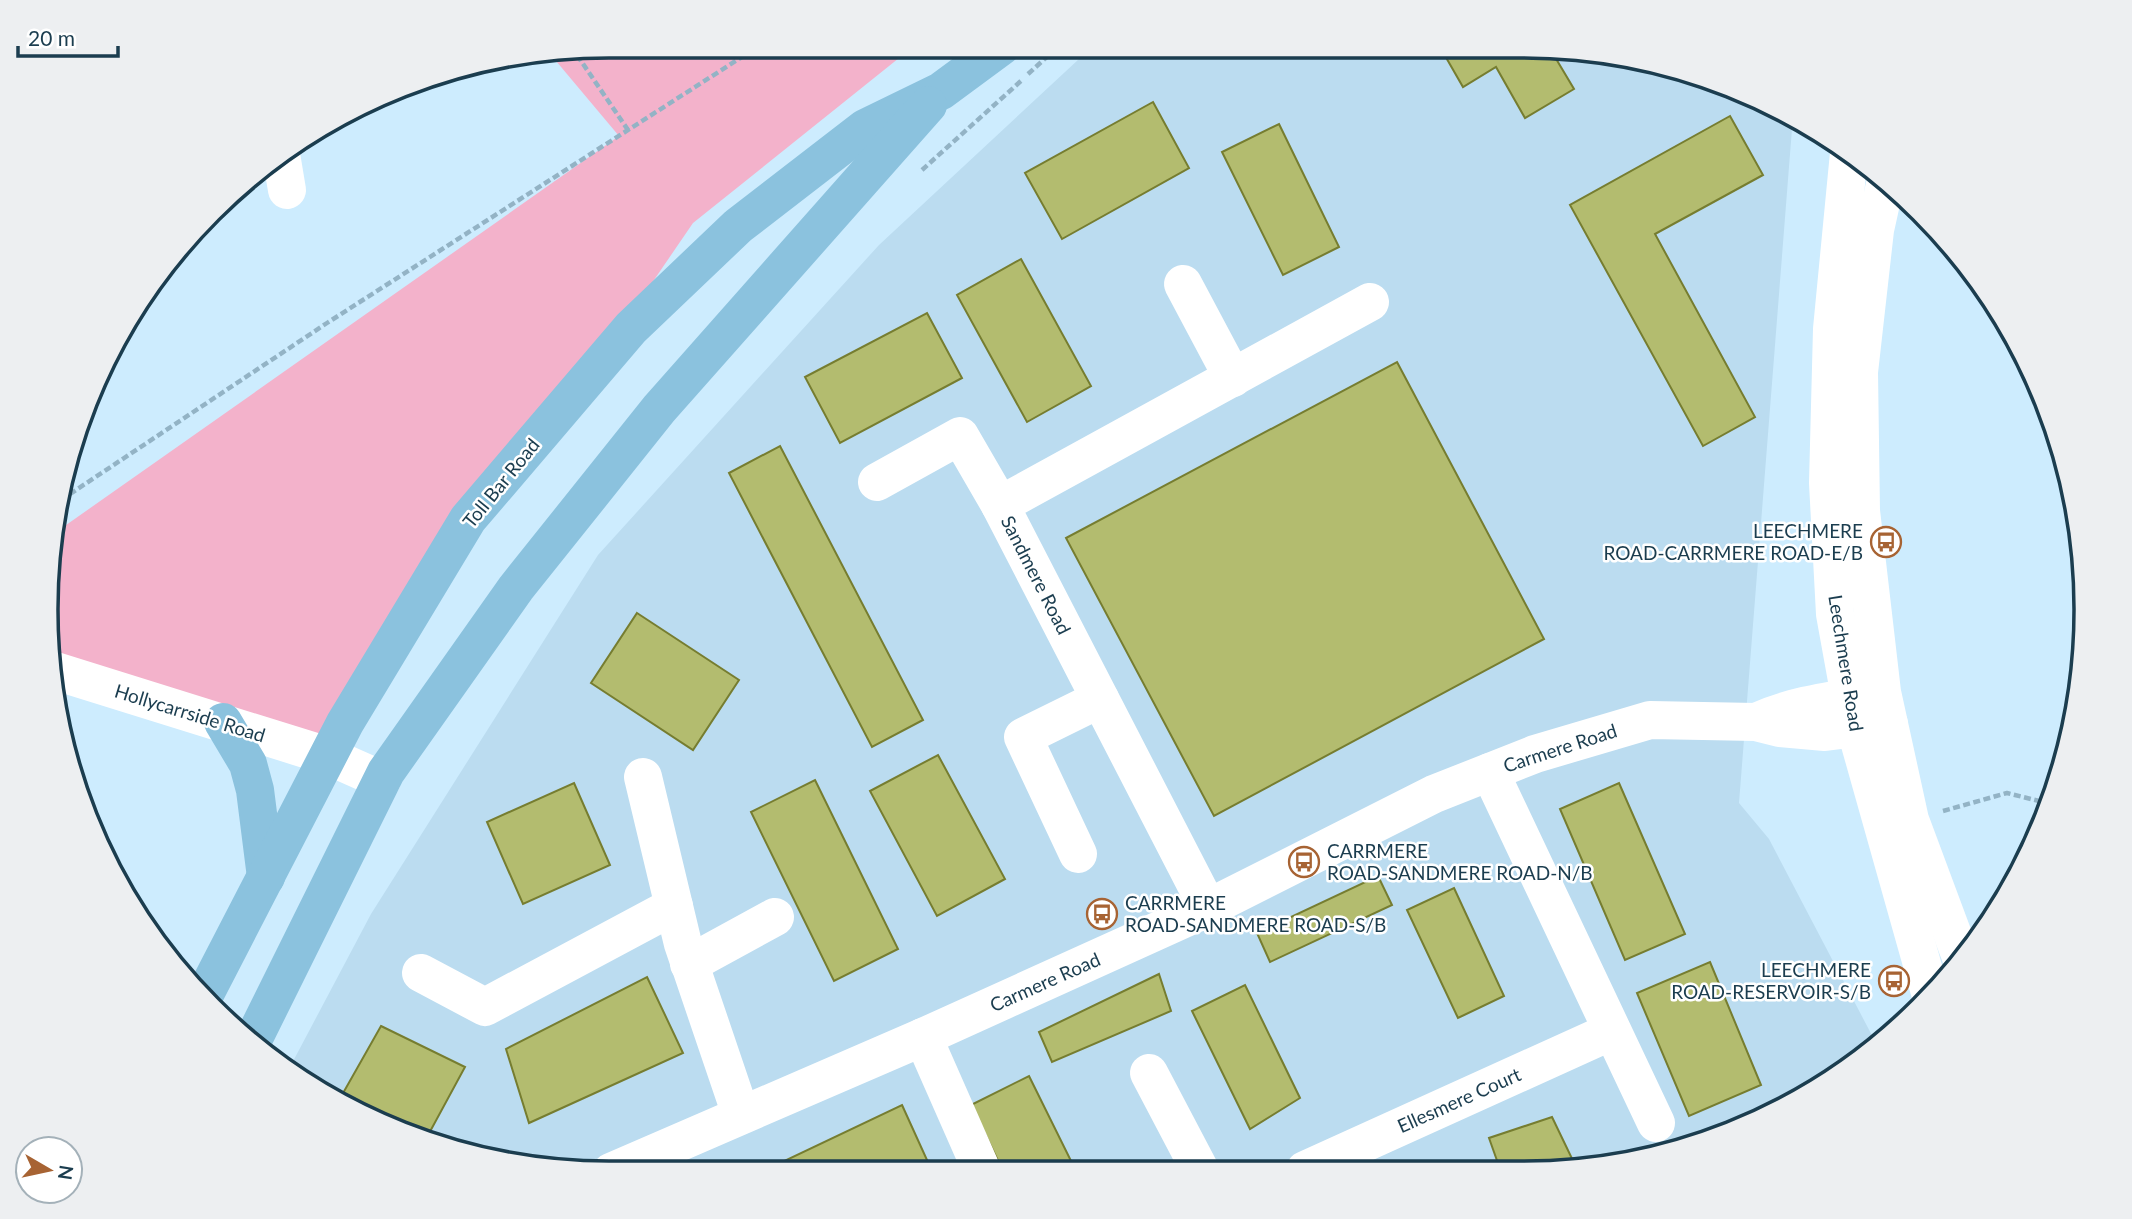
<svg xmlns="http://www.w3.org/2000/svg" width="2132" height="1219" font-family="Lato,sans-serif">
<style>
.built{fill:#bbdcf0}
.green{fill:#f3b2cb}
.building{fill:#b3bc6f;stroke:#767d30;stroke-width:2}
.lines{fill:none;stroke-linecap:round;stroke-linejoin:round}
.path{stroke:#93b3c5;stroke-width:4.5;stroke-dasharray:7 3.5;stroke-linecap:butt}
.minor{stroke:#fff;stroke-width:38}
.major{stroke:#8bc2de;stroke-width:38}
.labels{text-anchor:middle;stroke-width:5;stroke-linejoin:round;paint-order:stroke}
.street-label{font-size:19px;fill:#1b3d4f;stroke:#fff}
.poi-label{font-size:19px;fill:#1b3d4f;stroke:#fff;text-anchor:end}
.rim{fill:none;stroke:#1b3d4f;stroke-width:3.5}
</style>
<rect width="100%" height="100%" fill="#cdecfe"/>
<polygon class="built" points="1093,46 1559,47 1669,65 1793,116 1739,803 1769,839 1877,1045 1836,1079 1704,1143 1596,1169 573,1172 463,1154 327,1098 290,1067 371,914 598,555 879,245"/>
<polygon class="green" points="610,46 914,46 693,223 328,756 53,670 59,530 619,136 551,55"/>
<g class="building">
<polygon points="1440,47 1549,47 1574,89 1525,118 1496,67 1463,87"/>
<polygon points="1153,102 1189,168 1062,239 1025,173"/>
<polygon points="1730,116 1763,175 1655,234 1755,417 1703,446 1570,205"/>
<polygon points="1279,124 1339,247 1283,275 1222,152"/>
<polygon points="1021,259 1091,386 1027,422 957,295"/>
<polygon points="927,313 962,378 840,443 805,377"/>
<polygon points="1397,362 1544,639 1214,816 1066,538"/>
<polygon points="780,446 923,720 872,747 729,473"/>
<polygon points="637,613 739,680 693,750 591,683"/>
<polygon points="938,755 1005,879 937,916 870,791"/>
<polygon points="815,780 898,949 834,981 751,812"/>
<polygon points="574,783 610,865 523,904 487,822"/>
<polygon points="1619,783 1685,934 1625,960 1560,809"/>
<polygon points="1378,876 1392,905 1270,962 1257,933"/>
<polygon points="1454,888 1504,996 1458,1018 1407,910"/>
<polygon points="1710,962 1761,1085 1689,1116 1637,993"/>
<polygon points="1159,974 1171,1011 1052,1062 1039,1032"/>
<polygon points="647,977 683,1053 529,1123 506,1049"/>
<polygon points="1245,985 1300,1098 1250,1129 1192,1011"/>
<polygon points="381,1026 465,1067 426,1139 338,1102"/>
<polygon points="1029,1076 1076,1171 1003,1171 971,1105"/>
<polygon points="902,1105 932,1171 761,1172"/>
<polygon points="1552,1117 1577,1169 1500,1169 1489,1138"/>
</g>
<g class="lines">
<g class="path">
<polyline points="566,53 579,58 628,130"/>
<polyline points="1028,74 1059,46"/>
<polyline points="922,170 1022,80"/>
<polyline points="61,500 327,323 759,46"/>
<polyline points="83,802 96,837"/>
<polyline points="1943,811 2007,793 2051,804"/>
</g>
<g class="minor">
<polyline points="1849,153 1832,329 1828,483 1835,614 1856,730 1931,996"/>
<polyline points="281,154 287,190"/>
<polyline points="1886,180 1875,230 1859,372 1861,511 1882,692 1910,820 1961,957"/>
<polyline points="1183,284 1233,378"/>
<polyline points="877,482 960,436 1000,505"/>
<polyline points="52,670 328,756 382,780"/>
<path d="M1758,721C1796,704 1836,700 1876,693"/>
<polyline points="1490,772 1656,1123"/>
<polyline points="643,777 683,944 741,1115"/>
<polyline points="1078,854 1023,737 1100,699"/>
<polyline points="1208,908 1000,505 1370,302"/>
<polyline points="689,964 775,917"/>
<polyline points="421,973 485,1007 674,906"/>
<polyline points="923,1037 982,1171"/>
<polyline points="1149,1073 1200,1170"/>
<polyline points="1305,1170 1612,1031"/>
<polyline points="611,1172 923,1037 1208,908 1434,794 1535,754 1650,720 1756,722 1780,728 1825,732 1889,724"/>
</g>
<g class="major">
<polyline points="223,722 248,764 255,790 266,877"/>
<polyline points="204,996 345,723 468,519 631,328 738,226 865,128 941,91 1002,46"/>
<polyline points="254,1038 386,772 516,588 659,409 928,105"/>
</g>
</g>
<defs>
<g id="bus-ring" transform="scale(1.575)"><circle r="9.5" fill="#fff" stroke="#a76333" stroke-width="1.5"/><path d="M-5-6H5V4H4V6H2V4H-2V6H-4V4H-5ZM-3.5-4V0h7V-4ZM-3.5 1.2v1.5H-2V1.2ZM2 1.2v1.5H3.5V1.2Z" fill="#a76333"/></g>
</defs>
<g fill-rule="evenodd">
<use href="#bus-ring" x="1886" y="542"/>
<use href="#bus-ring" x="1304" y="862"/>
<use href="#bus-ring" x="1102" y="914"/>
<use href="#bus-ring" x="1894" y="981"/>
</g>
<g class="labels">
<g class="street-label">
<text transform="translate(501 483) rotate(-51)" y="7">Toll Bar Road</text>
<text transform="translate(1036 575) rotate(63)" y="7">Sandmere Road</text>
<text transform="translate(1846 663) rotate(81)" y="7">Leechmere Road</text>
<text transform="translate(190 713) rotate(17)" y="7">Hollycarrside Road</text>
<text transform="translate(1560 748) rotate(-18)" y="7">Carmere Road</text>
<text transform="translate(1045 982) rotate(-24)" y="7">Carmere Road</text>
<text transform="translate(1459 1100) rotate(-24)" y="7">Ellesmere Court</text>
</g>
<g class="poi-label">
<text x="1863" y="538">LEECHMERE<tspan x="1863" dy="22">ROAD-CARRMERE ROAD-E/B</tspan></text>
<text x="1327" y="858" text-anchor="start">CARRMERE<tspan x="1327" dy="22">ROAD-SANDMERE ROAD-N/B</tspan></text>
<text x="1125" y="910" text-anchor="start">CARRMERE<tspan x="1125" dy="22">ROAD-SANDMERE ROAD-S/B</tspan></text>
<text x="1871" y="977">LEECHMERE<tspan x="1871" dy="22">ROAD-RESERVOIR-S/B</tspan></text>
</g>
</g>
<path d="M0 0H2132V1219H0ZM609 58H1523A551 551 0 0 1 2074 609V610A551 551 0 0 1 1523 1161H609A551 551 0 0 1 58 610V609A551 551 0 0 1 609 58Z" fill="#edeff1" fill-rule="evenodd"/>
<path class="rim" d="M609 58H1523A551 551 0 0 1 2074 609V610A551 551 0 0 1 1523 1161H609A551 551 0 0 1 58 610V609A551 551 0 0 1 609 58Z"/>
<g transform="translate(49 1170) rotate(99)"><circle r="33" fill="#ffffff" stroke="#a4b1b9" stroke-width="2"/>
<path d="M0-5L12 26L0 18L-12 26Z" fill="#a76333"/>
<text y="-10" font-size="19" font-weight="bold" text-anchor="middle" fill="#1b3d4f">N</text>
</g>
<path d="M18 46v10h100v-10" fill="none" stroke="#1b3d4f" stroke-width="3.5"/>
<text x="28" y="46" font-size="21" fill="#1b3d4f" stroke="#ffffff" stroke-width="5" paint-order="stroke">20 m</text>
</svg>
